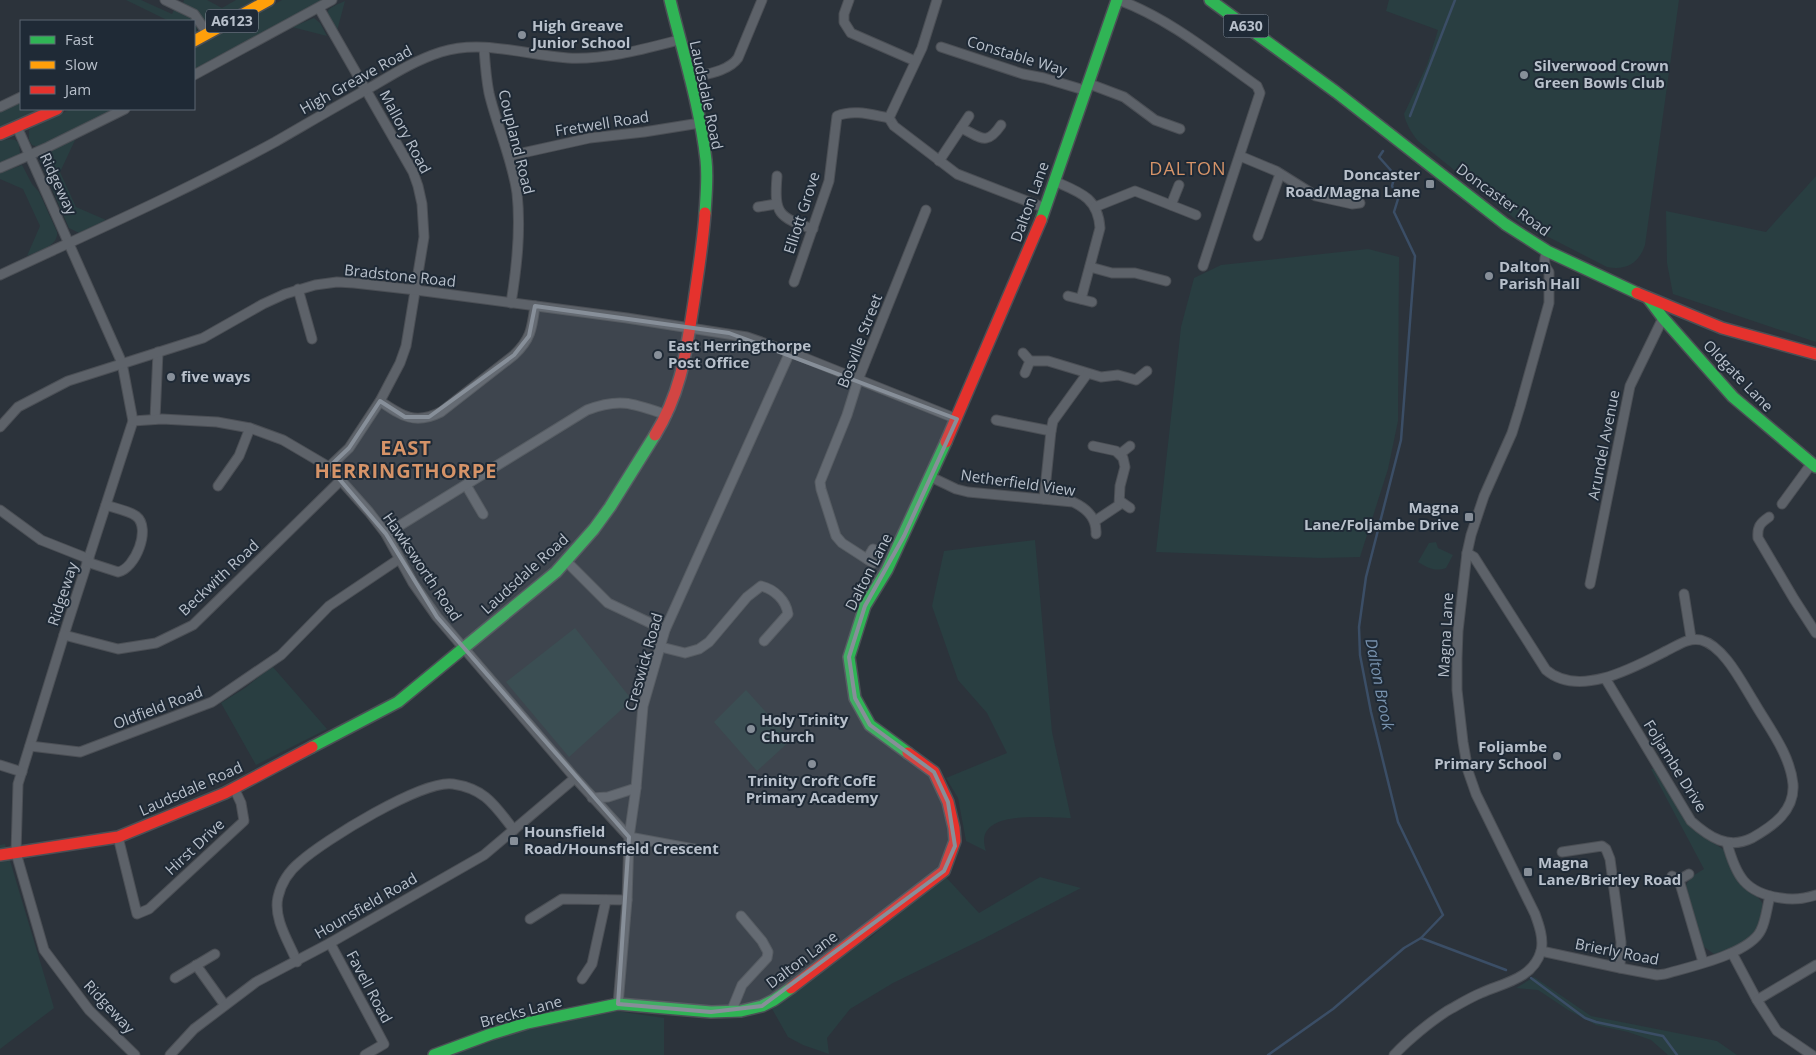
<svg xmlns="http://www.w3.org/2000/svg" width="1816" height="1055" font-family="'Open Sans',sans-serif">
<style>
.green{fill:#293e41}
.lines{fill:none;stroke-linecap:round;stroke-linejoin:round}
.stream{stroke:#3b4e66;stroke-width:2.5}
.street-casing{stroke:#4b4f55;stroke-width:11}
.fast-casing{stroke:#4b4f55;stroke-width:14}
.slow-casing{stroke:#4b4f55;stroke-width:14}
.jam-casing{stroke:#4b4f55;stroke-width:14}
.street{stroke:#5d6269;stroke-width:9}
.fast{stroke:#30b455;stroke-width:11}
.slow{stroke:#ff9f0a;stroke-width:11}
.jam{stroke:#e5322d;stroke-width:11}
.marked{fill:#878f99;fill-opacity:0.2;stroke:#878f99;stroke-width:4;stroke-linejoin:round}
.poi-dot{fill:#878f99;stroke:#1f2a36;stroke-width:2}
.labels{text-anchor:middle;stroke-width:4;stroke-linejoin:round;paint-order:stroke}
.shield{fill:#1f2a36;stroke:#8a939e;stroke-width:1}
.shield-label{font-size:14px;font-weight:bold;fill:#b8c0cb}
.poi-label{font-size:15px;font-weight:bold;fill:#b8c0cb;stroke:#1f2a36;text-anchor:start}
.street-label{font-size:15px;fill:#b8c0cb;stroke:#1f2a36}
.water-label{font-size:16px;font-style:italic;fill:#7892ae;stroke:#1f2a36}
.quarter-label{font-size:18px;letter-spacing:1px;fill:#d59368;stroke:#1f2a36}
.district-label{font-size:20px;font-weight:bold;letter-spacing:1px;fill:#d59368;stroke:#1f2a36}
</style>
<rect width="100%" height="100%" fill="#2c333b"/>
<g class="green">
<path d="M126,0H141L172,14L175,8C186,13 199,17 197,32L194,36V21H169Z"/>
<polygon points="184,0 207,0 222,8 236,0 256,0 212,25 205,21 196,11 183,3"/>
<polygon points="282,0 323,0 194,69 194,47"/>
<path d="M1389,0H1679L1645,245C1639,263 1626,271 1607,267L1519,222L1418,141C1411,132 1406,124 1404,114L1427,65L1438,30L1386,11Z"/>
<path d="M345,1L337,31C325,10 322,11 345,1Z"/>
<polygon points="314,18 320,23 327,36 292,27"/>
<polygon points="21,102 21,109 43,109 0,127 0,111"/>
<polygon points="71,109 115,109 44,145 38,147 32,145 29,140 29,130 35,125"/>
<polygon points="76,138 60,172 76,207 106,220 79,233 69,228 40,161 42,155"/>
<polygon points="9,139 15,140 19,143 20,154 16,158 0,164 0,141"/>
<path d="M22,165L32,184L39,192L57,232C59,246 38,251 27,256L40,226L23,189L0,179V173Z"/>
<polygon points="1816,176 1816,342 1673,294 1667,263 1666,211 1766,232"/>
<polygon points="1368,249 1399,257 1398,421 1388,469 1360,557 1321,558 1156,552 1181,327 1194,278 1221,265"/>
<path d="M1035,540L1052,732L1071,818C1047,818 971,808 986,851L966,841L958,798L946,778L1007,753L987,713L958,680L932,606L944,551Z"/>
<path d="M1436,542L1438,548L1453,555L1446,568C1435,572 1428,568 1418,562L1429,543Z"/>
<polygon points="575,628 632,700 569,757 506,682"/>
<polygon points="272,666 327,729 256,765 221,703 245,688"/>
<polygon points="746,690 791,740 757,771 714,722"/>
<path d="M1654,768L1694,830L1724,850C1729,864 1732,876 1743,887C1749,892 1757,895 1761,901C1765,907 1763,914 1761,920C1753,942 1736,950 1714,954L1703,946L1686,885L1691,877L1704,869L1651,769Z"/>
<polygon points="5,844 54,1008 0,1049 0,845"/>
<polygon points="944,875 979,913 1040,877 1081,888 983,939 893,983 850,1009 827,1038 829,1054 803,1045 788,1037 771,1007 853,947 870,938"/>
<polygon points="1534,977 1591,1016 1717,1041 1737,1055 1668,1055 1651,1040 1628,1032 1596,1025 1568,1010 1538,990 1516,988"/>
<polygon points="616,1011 664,1018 664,1055 449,1055 525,1030"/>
</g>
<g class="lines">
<g class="stream">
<polyline points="1410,116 1455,0"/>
<polyline points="1421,938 1506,970"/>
<polyline points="1531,978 1585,1018 1596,1022 1663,1036 1677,1055"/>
<polyline points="1268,1055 1333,1009 1404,948 1421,938 1443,915 1398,822 1371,712 1360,655 1359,627 1366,577 1401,440 1415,256 1394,212 1398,199 1392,186 1395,175 1379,157 1383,151"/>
</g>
<g class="street-casing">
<g id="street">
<polyline points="165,0 194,14 208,34"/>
<polyline points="849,0 844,14 844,22 851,33 915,61"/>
<path d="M1119,0C1170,19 1213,55 1257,86L1260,93L1203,266"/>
<polyline points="319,8 413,172 418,186 422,204 424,237 406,346 400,363 380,401 349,448 329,467"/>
<polyline points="941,47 1023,74 1044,78 1084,90"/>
<path d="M484,48C485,63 486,78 489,93C497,127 512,158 517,193C521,230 517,266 511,303"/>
<polyline points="194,75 332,0"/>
<path d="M689,78C705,74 728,72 738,58L762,0"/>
<polyline points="1087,83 1124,97 1155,120 1180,129"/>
<polyline points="0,107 21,97"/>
<polyline points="889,118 894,126 957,174 1045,208"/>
<polyline points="889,118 922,48 937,0"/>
<polyline points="17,127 122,363 133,421 68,622 18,784 16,853 44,950 89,1010 135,1055"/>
<path d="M961,128C981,137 986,147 1001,125"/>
<polyline points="509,156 590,138 644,132 700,123"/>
<polyline points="1240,156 1276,171 1316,196 1352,204 1360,203"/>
<polyline points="939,161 969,116"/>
<polyline points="0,168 48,147 125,109"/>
<path d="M777,176C774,214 778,217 813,229"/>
<path d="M1054,181C1079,192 1098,197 1100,228L1081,299"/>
<polyline points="1171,205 1179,185"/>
<polyline points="758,207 776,204"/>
<polyline points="1095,207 1135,191 1196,215"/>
<polyline points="1258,236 1280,174"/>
<polyline points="1090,267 1112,273 1135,273 1166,281"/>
<path d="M0,275C92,232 185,191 275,142C308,123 340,104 373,86C395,73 416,60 441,52C482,39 526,55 568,58C605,60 644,49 679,40"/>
<path d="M794,282L829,181L837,116C854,109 872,115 889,118"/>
<polyline points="298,289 312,339"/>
<polyline points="1068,296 1092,302"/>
<polyline points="1023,353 1030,361 1025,373"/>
<polyline points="1030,361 1048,361 1101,377 1118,375 1136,380 1147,371"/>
<path d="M380,401C402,416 415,425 441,412L514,355C531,339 532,328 535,306"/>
<polyline points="155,419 158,352"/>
<polyline points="996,420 1051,431"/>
<polyline points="133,421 162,419 217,422 250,428 283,440 329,467 369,512 386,534 413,583 437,617 575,778 629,837 699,850"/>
<polyline points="0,427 18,407 68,381 203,338 263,304 285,294 315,285 337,282 354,283 416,290 627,318 747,337 790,352 957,419"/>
<polyline points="1093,446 1116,451 1123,458 1125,467 1120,486 1119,505 1095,521"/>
<polyline points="1120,454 1130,446"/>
<path d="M931,477L956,489L968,492L1073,502C1086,508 1097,518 1096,534"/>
<polyline points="466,485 483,514"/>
<polyline points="218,486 239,456 250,428"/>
<polyline points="1044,499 1051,431 1053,421 1087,374"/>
<polyline points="1120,501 1130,508"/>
<polyline points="1782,504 1812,463"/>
<polyline points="0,510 41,540 89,559"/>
<path d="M1769,517C1760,523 1757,527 1758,538L1794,599L1816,633"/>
<path d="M386,534L587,410C621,397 635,404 667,415"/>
<path d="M1467,553L1474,557L1546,670C1579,698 1633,668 1666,651C1677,646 1688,637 1701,640C1724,646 1742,683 1754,702C1769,728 1790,754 1793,784C1795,811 1773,826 1752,838C1728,850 1709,837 1691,821L1605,678"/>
<polyline points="867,559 873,549"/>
<polyline points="566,561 608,603 665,630"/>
<path d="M87,562L118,572C135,569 152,528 136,516C130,511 114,508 106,505"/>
<polyline points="873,563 842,543 836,536 821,489 820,482 847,415 858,380 926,210"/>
<polyline points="1590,584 1630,386 1663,318"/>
<polyline points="1684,594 1691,638"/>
<polyline points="64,635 118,649 156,643 193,625 341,480"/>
<path d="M661,647L685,653L699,649L709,642L747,597L761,586C774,589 786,600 788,614L764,641"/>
<polyline points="30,746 80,752 212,702 281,655 329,606 399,559"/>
<polyline points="0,765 22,772"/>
<polyline points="592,798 608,797 636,788"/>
<polyline points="118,837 137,914 149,909 244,821 241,803 234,788"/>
<path d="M1727,843C1736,876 1745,893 1781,898C1793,900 1804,899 1816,895"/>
<polyline points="1562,852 1602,846 1606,849 1610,859 1621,942 1620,968"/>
<polyline points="1672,876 1679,880 1689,874"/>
<polyline points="1679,880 1703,962"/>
<polyline points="530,919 562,899 627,900"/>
<polyline points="330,943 384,1044 365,1055"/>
<path d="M1541,951L1620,968L1657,975L1665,974C1689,967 1750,954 1761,930C1766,920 1767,907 1770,896"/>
<polyline points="1732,953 1757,1000 1777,1031 1812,1055"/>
<path d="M297,962C289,942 273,919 278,897C281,884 289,871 300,862C323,841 423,779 453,784C486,789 495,806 514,830"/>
<polyline points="196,965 224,1004"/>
<polyline points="175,978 215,954"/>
<polyline points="582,979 592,964 606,900"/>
<polyline points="1757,1000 1816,965"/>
<polyline points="618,1004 627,900 629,837 636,788 643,706 665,630 790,352"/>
<polyline points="731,1012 742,985 767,958 768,952 762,941 741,916"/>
<polyline points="170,1055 194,1029 256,982 330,943 484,855 575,778"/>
<path d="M1394,1055C1408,1040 1430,1022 1447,1011C1458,1005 1469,998 1481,993C1503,983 1533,979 1541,951C1544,939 1539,925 1535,914L1476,794L1468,771L1463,742L1457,690V658L1458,631L1467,553L1471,535L1484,496L1512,433L1520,407L1549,303V272C1543,265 1544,259 1547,251"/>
</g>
</g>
<g class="fast-casing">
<g id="fast">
<path d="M670,0C683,53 700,106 706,160C708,178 706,196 705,213"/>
<polyline points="1210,0 1336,92 1505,224 1547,251 1637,293"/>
<polyline points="1041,220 1117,0"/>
<polyline points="1648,298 1663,318 1733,397 1816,467"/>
<polyline points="312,747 398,702 556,572 594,529 610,507 655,435"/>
<polyline points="908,753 870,725 855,698 849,657 865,606 887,570 946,442"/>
<polyline points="434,1055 491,1034 527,1023 618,1004 711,1012 741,1011 762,1006 774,1000 791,988"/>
</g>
</g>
<g class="slow-casing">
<polyline id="slow" points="194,41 269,0"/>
</g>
<g class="jam-casing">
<g id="jam">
<polyline points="0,134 57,109"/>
<polyline points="1637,293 1722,328 1816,354"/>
<path d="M655,435C682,391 686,351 694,301C698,272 703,243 705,213"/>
<polyline points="946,442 1041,220"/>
<polyline points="0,855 118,837 225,793 312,747"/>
<polyline points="791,988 944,871 955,841 954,828 948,802 934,772 908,753"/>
</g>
</g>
<use href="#street" class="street"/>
<use href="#fast" class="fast"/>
<use href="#slow" class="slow"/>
<use href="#jam" class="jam"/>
</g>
<path class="marked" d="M535,306L729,333L957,419L904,536L865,606L849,657L855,698L870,725L934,772L948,802L955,846L944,871L762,1006L711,1012L618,1004L629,837L437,617L386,534L329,467L349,448L380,401L405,417H429L514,355L529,336Z"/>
<g class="poi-dot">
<circle cx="522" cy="35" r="5"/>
<circle cx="1524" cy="75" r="5"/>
<rect x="1425" y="179" width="10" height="10" rx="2.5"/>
<circle cx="1489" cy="276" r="5"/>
<circle cx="658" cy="355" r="5"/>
<circle cx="171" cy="377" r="5"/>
<rect x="1464" y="512" width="10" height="10" rx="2.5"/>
<circle cx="751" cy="729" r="5"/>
<circle cx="1557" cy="756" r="5"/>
<circle cx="812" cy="764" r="5"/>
<rect x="509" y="836" width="10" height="10" rx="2.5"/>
<rect x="1523" y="867" width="10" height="10" rx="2.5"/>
</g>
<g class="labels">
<g class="shield">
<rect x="206" y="9.5" width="52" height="23" rx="4"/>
<rect x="1223.5" y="14.5" width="45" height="23" rx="4"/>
</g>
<g class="shield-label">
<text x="232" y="26">A6123</text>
<text x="1246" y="31">A630</text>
</g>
<g class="poi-label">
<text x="532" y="31">High Greave<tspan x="532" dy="17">Junior School</tspan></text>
<text x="1534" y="71">Silverwood Crown<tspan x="1534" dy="17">Green Bowls Club</tspan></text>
<text x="1420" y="180" text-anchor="end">Doncaster<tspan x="1420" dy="17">Road/Magna Lane</tspan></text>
<text x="1499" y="272">Dalton<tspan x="1499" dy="17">Parish Hall</tspan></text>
<text x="668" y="351">East Herringthorpe<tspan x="668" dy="17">Post Office</tspan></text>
<text x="181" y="382">five ways</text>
<text x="1459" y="513" text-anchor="end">Magna<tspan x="1459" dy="17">Lane/Foljambe Drive</tspan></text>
<text x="761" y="725">Holy Trinity<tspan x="761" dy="17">Church</tspan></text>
<text x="1547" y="752" text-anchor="end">Foljambe<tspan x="1547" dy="17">Primary School</tspan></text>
<text x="812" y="786" text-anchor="middle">Trinity Croft CofE<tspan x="812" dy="17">Primary Academy</tspan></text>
<text x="524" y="837">Hounsfield<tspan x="524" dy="17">Road/Hounsfield Crescent</tspan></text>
<text x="1538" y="868">Magna<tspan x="1538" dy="17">Lane/Brierley Road</tspan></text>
</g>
<g class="street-label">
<text transform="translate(1017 56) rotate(17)" y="5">Constable Way</text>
<text transform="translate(356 80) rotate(-29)" y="5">High Greave Road</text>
<text transform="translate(706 95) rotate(78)" y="5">Laudsdale Road</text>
<text transform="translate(602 124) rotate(-9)" y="5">Fretwell Road</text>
<text transform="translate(405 132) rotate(62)" y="5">Mallory Road</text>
<text transform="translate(516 142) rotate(76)" y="5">Coupland Road</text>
<text transform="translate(58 184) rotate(65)" y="5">Ridgeway</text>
<text transform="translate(1503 200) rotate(36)" y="5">Doncaster Road</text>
<text transform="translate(1030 202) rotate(-70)" y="5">Dalton Lane</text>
<text transform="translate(802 213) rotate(-72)" y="5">Elliott Grove</text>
<text transform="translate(400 276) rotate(6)" y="5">Bradstone Road</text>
<text transform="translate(860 341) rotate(-69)" y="5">Bosville Street</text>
<text transform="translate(1738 376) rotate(46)" y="5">Oldgate Lane</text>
<text transform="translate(1604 445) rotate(-79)" y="5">Arundel Avenue</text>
<text transform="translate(1018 483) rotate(8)" y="5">Netherfield View</text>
<text transform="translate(422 567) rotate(56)" y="5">Hawksworth Road</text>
<text transform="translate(869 572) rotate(-63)" y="5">Dalton Lane</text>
<text transform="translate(525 574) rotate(-42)" y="5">Laudsdale Road</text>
<text transform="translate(219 578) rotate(-43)" y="5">Beckwith Road</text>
<text transform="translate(63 594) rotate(-72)" y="5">Ridgeway</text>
<text transform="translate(1446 635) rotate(-87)" y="5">Magna Lane</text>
<text transform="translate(644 662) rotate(-74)" y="5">Creswick Road</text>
<text transform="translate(158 708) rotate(-21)" y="5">Oldfield Road</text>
<text transform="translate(1675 766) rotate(58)" y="5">Foljambe Drive</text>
<text transform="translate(191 789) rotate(-24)" y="5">Laudsdale Road</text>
<text transform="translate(195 847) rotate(-43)" y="5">Hirst Drive</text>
<text transform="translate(366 906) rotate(-30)" y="5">Hounsfield Road</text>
<text transform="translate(1617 952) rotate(11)" y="5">Brierly Road</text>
<text transform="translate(802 960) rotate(-37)" y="5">Dalton Lane</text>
<text transform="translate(369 987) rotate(62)" y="5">Favell Road</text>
<text transform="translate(109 1007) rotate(47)" y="5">Ridgeway</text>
<text transform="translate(521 1012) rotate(-15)" y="5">Brecks Lane</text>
</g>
<g class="water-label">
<text transform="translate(1380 684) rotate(79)" y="6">Dalton Brook</text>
</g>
<g class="quarter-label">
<text x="1188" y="175">DALTON</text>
</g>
<g class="district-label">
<text x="406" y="455">EAST<tspan x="406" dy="23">HERRINGTHORPE</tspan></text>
</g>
</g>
<rect x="20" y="20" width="175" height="90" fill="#1f2a36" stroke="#5c6672"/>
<rect x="30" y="36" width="25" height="8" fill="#30b455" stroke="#5c6672"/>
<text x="65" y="45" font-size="15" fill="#b8c0cb">Fast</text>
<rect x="30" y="61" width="25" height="8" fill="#ff9f0a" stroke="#5c6672"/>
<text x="65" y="70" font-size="15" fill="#b8c0cb">Slow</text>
<rect x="30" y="86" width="25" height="8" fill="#e5322d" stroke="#5c6672"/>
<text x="65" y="95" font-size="15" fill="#b8c0cb">Jam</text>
</svg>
